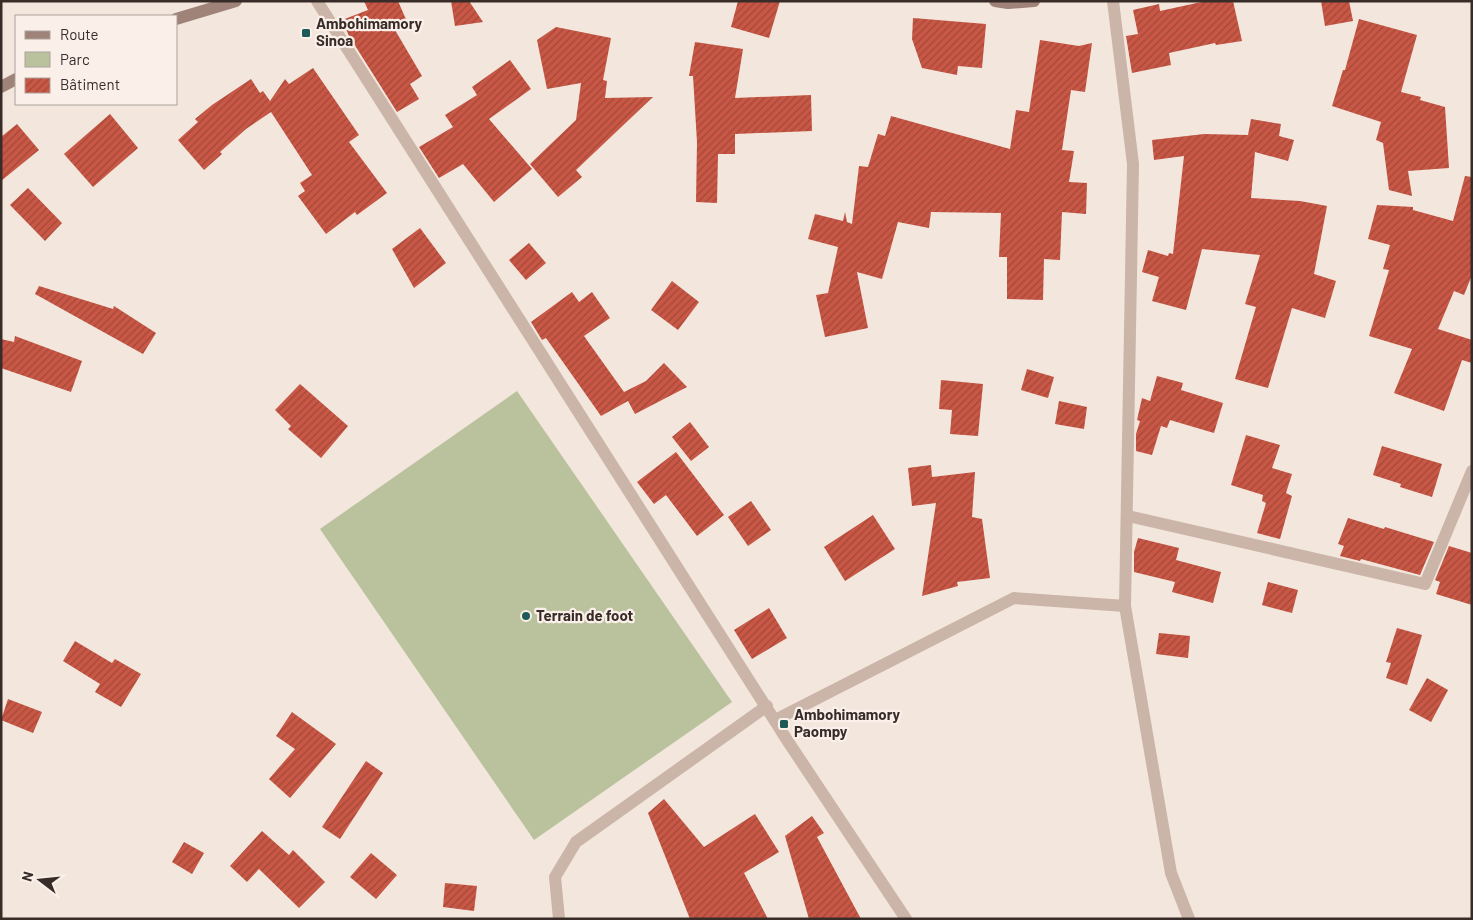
<svg xmlns="http://www.w3.org/2000/svg" width="1473" height="920" font-family="Barlow,sans-serif">
<style>
.green{fill:#b9c29c}
.building{fill:url(#building-hatch)}
.lines{fill:none;stroke-linecap:round;stroke-linejoin:round}
.street{stroke:#cbb4a8;stroke-width:12}
.secondary{stroke:#9f8379;stroke-width:12}
.poi-dot{fill:#1d5a58;stroke:#faf0e9;stroke-width:2}
.labels{text-anchor:middle;stroke-width:4.5;stroke-linejoin:round;paint-order:stroke}
.poi-label{font-size:15px;font-weight:bold;fill:#382c28;stroke:#faf0e9;text-anchor:start}
</style>
<defs>
<pattern id="building-hatch" width="6" height="6" patternUnits="userSpaceOnUse" patternTransform="scale(1.25)"><rect width="6" height="6" fill="#c85745"/><path d="M-1 1l2-2M0 6l6-6M5 7l2-2" fill="none" stroke="#a3483a"/></pattern>
</defs>
<rect width="100%" height="100%" fill="#f3e6dc"/>
<polygon class="green" points="517,391 732,702 534,840 320,529"/>
<g class="building">
<polygon points="364,1 398,1 408,24 395,30 422,76 410,84 419,99 397,112 349,36 342,20 368,10"/>
<polygon points="451,1 469,1 483,22 455,26"/>
<polygon points="738,1 780,1 769,38 731,27"/>
<polygon points="1206,1 1233,1 1242,41 1216,45 1215,43 1169,53 1171,65 1132,73 1126,36 1138,34 1133,10 1159,4 1160,11"/>
<polygon points="1321,1 1349,1 1353,21 1325,26"/>
<polygon points="913,18 986,24 982,68 958,66 957,75 922,68 912,39"/>
<polygon points="1359,19 1417,35 1401,92 1421,97 1420,100 1445,107 1449,168 1408,171 1412,196 1389,190 1383,143 1376,140 1381,122 1332,106 1343,70 1345,70"/>
<polygon points="556,27 611,38 603,80 607,81 605,98 653,97 576,170 582,177 558,197 530,164 576,120 581,83 547,89 537,40"/>
<polygon points="1040,40 1079,46 1092,43 1085,92 1071,90 1062,150 1074,151 1069,182 1087,183 1086,214 1062,212 1060,260 1044,259 1043,300 1007,299 1007,257 999,257 1001,213 931,212 929,228 898,222 882,279 857,272 868,328 825,337 816,295 828,293 838,247 808,239 815,214 843,221 845,212 847,222 852,224 859,166 868,167 878,134 885,136 891,116 1010,149 1016,110 1029,112"/>
<polygon points="695,42 743,49 735,98 811,95 812,131 735,134 735,154 718,154 717,203 696,202 697,142 693,76 689,76"/>
<polygon points="510,60 531,89 489,119 532,169 494,202 463,164 439,178 419,147 453,127 445,115 477,95 472,87"/>
<polygon points="313,68 359,135 349,142 387,193 357,215 355,212 326,234 298,196 305,191 300,183 312,175 271,112 246,129 220,152 222,154 204,170 178,140 198,122 195,119 212,105 251,79 260,93 263,91 270,101 285,79 289,84"/>
<polygon points="110,114 138,148 93,187 64,154"/>
<polygon points="1251,119 1281,124 1279,136 1294,140 1288,161 1255,152 1251,198 1300,201 1327,206 1314,274 1336,281 1325,318 1292,308 1268,388 1235,379 1256,307 1245,304 1260,255 1202,249 1186,310 1152,301 1159,277 1142,272 1148,250 1168,256 1169,253 1173,254 1184,156 1154,160 1152,140 1204,134 1248,135"/>
<polygon points="17,124 39,150 1,181 1,137"/>
<polygon points="1465,176 1472,177 1472,275 1464,295 1454,291 1438,329 1472,340 1472,363 1462,360 1444,411 1394,393 1412,349 1369,336 1389,270 1383,269 1390,245 1368,239 1377,205 1413,207 1413,210 1453,221"/>
<polygon points="28,188 62,223 45,241 10,205"/>
<polygon points="420,228 446,263 414,288 392,249"/>
<polygon points="529,243 546,263 526,280 509,260"/>
<polygon points="672,281 699,302 678,330 651,310"/>
<polygon points="39,286 113,309 114,306 156,333 143,354 35,294"/>
<polygon points="572,292 579,302 592,292 610,318 584,336 624,392 646,381 664,363 687,387 635,414 628,401 601,416 546,338 542,340 531,322"/>
<polygon points="15,336 82,361 71,392 1,368 1,339 14,342"/>
<polygon points="1027,369 1054,377 1048,398 1021,390"/>
<polygon points="1157,376 1183,383 1181,390 1223,403 1214,433 1170,420 1167,428 1161,426 1152,455 1136,451 1136,434 1140,421 1137,420 1142,398 1150,401"/>
<polygon points="941,380 983,384 978,436 950,434 952,410 939,409"/>
<polygon points="300,384 348,426 321,458 288,429 291,426 275,410"/>
<polygon points="1059,401 1087,407 1084,429 1055,424"/>
<polygon points="690,422 709,447 691,461 672,437"/>
<polygon points="1246,435 1280,445 1272,468 1292,474 1286,493 1292,496 1280,539 1257,533 1266,503 1262,501 1263,495 1231,485"/>
<polygon points="1382,446 1442,464 1432,497 1400,487 1401,484 1373,475"/>
<polygon points="676,452 724,515 697,536 666,495 654,504 637,482"/>
<polygon points="931,465 932,477 975,472 972,517 982,519 990,578 957,582 958,586 922,596 936,503 912,506 908,468"/>
<polygon points="751,501 771,530 748,546 728,517"/>
<polygon points="873,515 895,549 845,581 824,547"/>
<polygon points="1348,518 1384,529 1385,527 1434,542 1420,575 1361,559 1360,561 1340,556 1344,546 1338,544"/>
<polygon points="1138,538 1179,548 1176,560 1221,572 1213,603 1172,592 1175,582 1134,572 1134,552"/>
<polygon points="1449,546 1472,553 1472,605 1436,594 1440,582 1435,580"/>
<polygon points="1268,582 1298,590 1292,613 1262,605"/>
<polygon points="769,608 787,638 752,659 734,630"/>
<polygon points="1397,628 1422,635 1407,685 1386,678 1391,663 1386,662"/>
<polygon points="1159,633 1190,636 1188,658 1156,654"/>
<polygon points="75,641 112,663 115,659 141,674 121,707 95,692 100,684 63,661"/>
<polygon points="1427,678 1448,690 1431,722 1409,710"/>
<polygon points="8,699 42,712 33,733 1,720"/>
<polygon points="292,712 336,744 290,798 269,779 295,749 276,736"/>
<polygon points="366,761 383,773 340,839 322,827"/>
<polygon points="664,799 704,847 755,814 779,852 744,873 768,919 690,919 648,813"/>
<polygon points="812,816 824,833 817,837 861,919 809,919 785,836"/>
<polygon points="262,831 289,855 293,850 325,882 299,908 259,869 247,882 230,866"/>
<polygon points="184,842 204,853 192,874 172,862"/>
<polygon points="371,853 397,875 376,899 350,877"/>
<polygon points="445,883 477,886 474,911 443,907"/>
</g>
<g class="lines">
<g class="street">
<polyline points="317,1 787,740 906,919"/>
<polyline points="1113,1 1133,164 1125,606 1171,873 1189,919"/>
<polyline points="1128,516 1425,584 1472,471"/>
<polyline points="775,720 1014,598 1125,606"/>
<polyline points="559,919 555,877 576,842 767,706"/>
</g>
<g class="secondary">
<polyline points="995,1 1008,3 1034,1"/>
<polyline points="176,19 236,1"/>
<polyline points="1,87 16,79"/>
</g>
</g>
<g class="poi-dot">
<rect x="301" y="28" width="10" height="10" rx="2.5"/>
<circle cx="526" cy="616" r="5"/>
<rect x="779" y="719" width="10" height="10" rx="2.5"/>
</g>
<g class="labels">
<g class="poi-label">
<text x="316" y="29">Ambohimamory<tspan x="316" dy="17">Sinoa</tspan></text>
<text x="536" y="621">Terrain de foot</text>
<text x="794" y="720">Ambohimamory<tspan x="794" dy="17">Paompy</tspan></text>
</g>
</g>
<rect width="1473" height="920" fill="none" stroke="#382c28" stroke-width="5"/>
<rect x="15" y="15" width="162" height="90" fill="#faf0e9" stroke="#aca29c"/>
<rect x="25" y="31" width="25" height="8" fill="#9f8379" stroke="#aca29c"/>
<text x="60" y="40" font-size="15" fill="#382c28">Route</text>
<rect x="25" y="52" width="25" height="15" fill="#b9c29c" stroke="#aca29c"/>
<text x="60" y="65" font-size="15" fill="#382c28">Parc</text>
<rect x="25" y="78" width="25" height="15" fill="url(#building-hatch)" stroke="#aca29c"/>
<text x="60" y="90" font-size="15" fill="#382c28">Bâtiment</text>
<g transform="translate(40 880) rotate(286)" stroke="#faf0e9" stroke-width="4" paint-order="stroke">
<path d="M0-4L9 19L0 12L-9 19Z" fill="#382c28"/>
<text y="-8" font-size="14" font-weight="bold" text-anchor="middle" fill="#382c28">N</text>
</g>
</svg>
